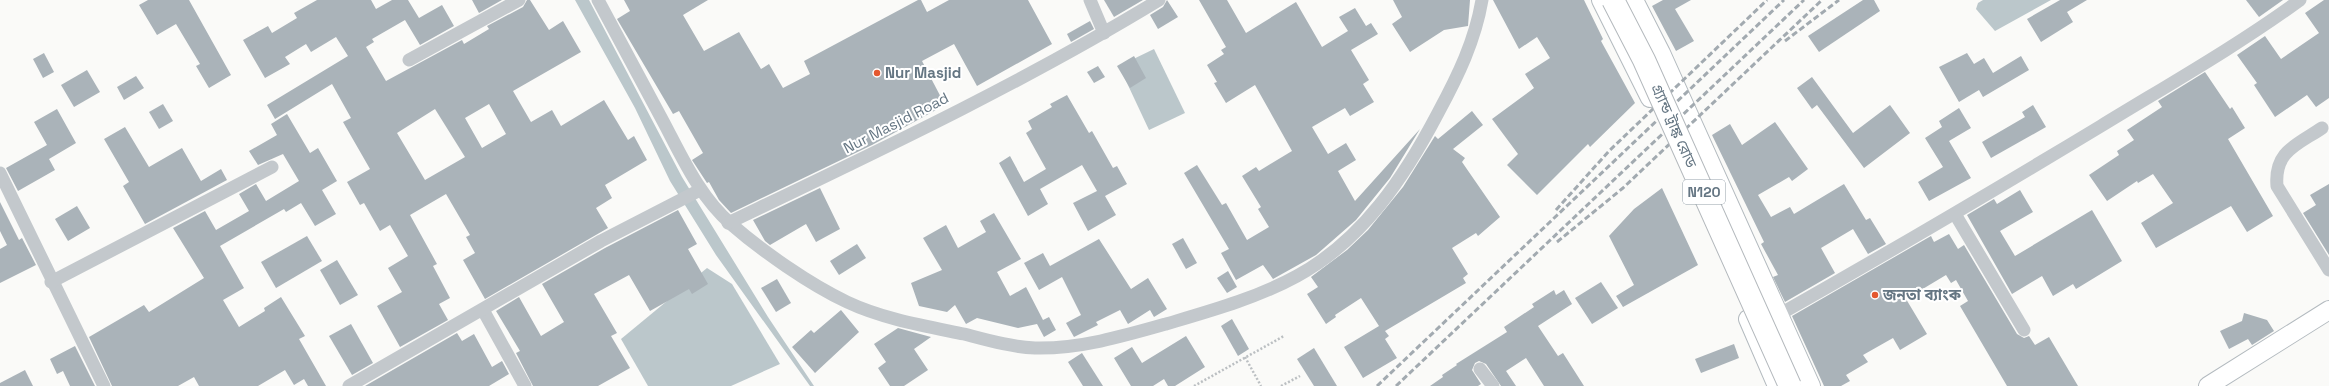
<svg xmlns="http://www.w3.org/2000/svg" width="2329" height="386" font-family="'Space Grotesk','Noto Sans Bengali',sans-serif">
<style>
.water{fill:#bbc7cb}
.building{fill:#aab3b9;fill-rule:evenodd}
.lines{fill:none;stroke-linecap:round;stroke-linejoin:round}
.secondary-casing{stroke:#b3babf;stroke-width:20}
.path{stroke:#bbbfc2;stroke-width:2.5;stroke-dasharray:2 2;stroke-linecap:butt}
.street{stroke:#c3c8cc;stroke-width:13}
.secondary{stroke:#fff;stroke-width:18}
.rail{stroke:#a2aab0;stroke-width:3;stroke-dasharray:6 3;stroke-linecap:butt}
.highway-bridge-casing{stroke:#b4b9bd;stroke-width:24;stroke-linecap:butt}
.highway-bridge{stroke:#fff;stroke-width:22}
.poi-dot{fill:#e4572e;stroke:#fff;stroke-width:1.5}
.labels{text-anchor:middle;stroke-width:4;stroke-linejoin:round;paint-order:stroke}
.shield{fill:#fff;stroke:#939fa8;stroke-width:1}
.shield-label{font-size:14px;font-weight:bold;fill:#657683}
.poi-label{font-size:15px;font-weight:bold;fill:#657683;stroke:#fff;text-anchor:start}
.street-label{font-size:15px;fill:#657683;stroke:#fff}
</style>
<rect width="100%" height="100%" fill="#fafaf8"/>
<g class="water">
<polygon points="575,0 589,0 682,177 768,317 814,386 810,386 716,255 670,181 635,108"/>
<polygon points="1983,0 2051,0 1995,31 1976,9 1978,3"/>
<polygon points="1154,49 1185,113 1149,130 1119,66"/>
<polygon points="707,268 732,284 780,364 731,386 648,386 621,339"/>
</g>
<g class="building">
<polygon points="148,0 189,0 231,75 209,88 196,66 200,64 176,24 157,35 139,5"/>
<path d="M317,0H371L376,9L392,0H408L419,18L442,5L454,26L420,45L405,20L372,39L374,42L366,47L386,81L462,40L464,44L489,29L487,26L523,7L527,0H530L549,30L563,21L581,52L513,91L531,122L552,110L561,126L604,100L628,140L634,136L647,160L605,185L612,198L596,208L608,228L485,299L463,260L475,253L466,237L470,235L446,194L410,215L437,264L433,266L450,298L439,304L448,320L400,347L377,306L402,292L388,268L408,256L390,225L380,231L364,203L360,205L347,182L370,169L343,122L351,118L332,84L275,119L267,105L348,56L336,37L311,52L306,44L285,57L290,64L265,78L243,40L268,26L272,33L297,18L294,13ZM489,104L506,134L482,148L465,118ZM435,109L465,157L425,180L397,133Z"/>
<polygon points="472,0 502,0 479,13"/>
<polygon points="624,0 708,0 683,15 704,51 739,32 761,69 769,64 783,88 810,74 804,61 918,0 921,0 927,12 949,0 1028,0 1052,44 977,86 954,44 922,61 945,105 872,145 731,213 719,200 709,182 707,183 692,160 703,153 679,111 673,114 617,19 630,11"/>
<polygon points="1104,0 1143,0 1114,17"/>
<polygon points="1167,0 1178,17 1158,29 1150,15 1163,7"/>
<polygon points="1199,0 1227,0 1246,33 1296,2 1322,47 1348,31 1339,17 1355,8 1366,26 1371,23 1378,34 1351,50 1369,80 1363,84 1374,102 1350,116 1345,108 1312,127 1328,154 1346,143 1356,160 1338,171 1355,201 1420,129 1390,178 1356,220 1316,255 1273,279 1263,265 1236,280 1221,253 1229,249 1184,173 1197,165 1222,205 1226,203 1247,240 1269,227 1258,209 1261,207 1242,176 1256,167 1259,171 1292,151 1255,85 1226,103 1214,83 1217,82 1207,65 1224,54 1221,50 1226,47"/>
<polygon points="1393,0 1470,0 1468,26 1444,30 1410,52 1392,24 1402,17"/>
<polygon points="1493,0 1584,0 1603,39 1601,41 1635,103 1590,147 1588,144 1537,195 1507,165 1518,154 1492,119 1534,88 1525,74 1550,58 1537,37 1519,49"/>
<polygon points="1663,0 1691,0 1675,9 1694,41 1676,51 1652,6"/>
<polygon points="1863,0 1874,0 1880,11 1819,52 1808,36"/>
<polygon points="2060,0 2087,0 2067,12 2073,22 2041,42 2027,19"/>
<polygon points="2246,0 2283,0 2259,17"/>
<polygon points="2324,0 2329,0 2329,98 2316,107 2307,95 2275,117 2254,85 2257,83 2237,55 2265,36 2281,59 2319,33 2305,13"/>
<polygon points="1090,21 1094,29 1071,42 1067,34"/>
<polygon points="44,53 54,72 43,78 33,59"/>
<polygon points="1967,53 1974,64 1984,58 1993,73 2021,56 2029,70 1983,97 1979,90 1959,102 1939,67"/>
<polygon points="1134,56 1146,78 1130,88 1117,66"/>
<polygon points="1098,66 1105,77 1094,83 1087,72"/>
<polygon points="87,70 100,92 74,107 61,85"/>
<polygon points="2205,72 2230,109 2232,107 2245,128 2228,139 2273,216 2247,232 2231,206 2156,248 2141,223 2173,203 2153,174 2138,183 2137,181 2107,201 2089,175 2119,155 2117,151 2134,140 2127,130 2162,107 2158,101"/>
<polygon points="136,76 144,88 124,100 117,87"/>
<polygon points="1812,77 1853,133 1890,105 1910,133 1864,168 1817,105 1812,109 1797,88"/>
<polygon points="1067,95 1089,133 1092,131 1113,168 1117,166 1127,184 1105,196 1116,215 1088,231 1073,203 1097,191 1082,165 1040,189 1048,204 1028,216 999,163 1010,156 1024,182 1046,169 1026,133 1032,129 1028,121 1052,107 1050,104"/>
<polygon points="163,104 173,121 159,129 149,112"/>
<polygon points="2033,105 2046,127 1991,158 1982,142 2025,117 2022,112"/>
<polygon points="1959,108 1971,128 1949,141 1971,178 1929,201 1918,182 1943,167 1925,138 1942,127 1939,121"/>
<polygon points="57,109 76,143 49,159 55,170 18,191 6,168 47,145 34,122"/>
<polygon points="1472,111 1483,125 1453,149 1465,158 1462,162 1500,217 1478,236 1476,233 1452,248 1468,274 1463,278 1466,283 1385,331 1389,336 1385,339 1397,358 1363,378 1344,347 1379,326 1361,298 1335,315 1336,317 1326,324 1307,294 1318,287 1311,277 1347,250 1368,230 1403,187 1435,136 1438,139"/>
<polygon points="287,114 310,153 318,148 337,181 322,190 336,214 315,226 301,203 286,212 284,209 220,246 244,288 223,300 239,327 265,311 264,308 281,297 305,336 299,339 326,386 308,386 304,379 294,385 285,370 258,386 199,386 194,377 178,386 112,386 89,337 144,305 149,312 204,278 173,228 205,211 216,230 249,211 239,194 256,184 266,201 299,181 283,154 258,165 249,151 277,135 271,124"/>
<polygon points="1775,122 1808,169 1792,181 1789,177 1758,195 1771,217 1790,207 1794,214 1844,184 1866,220 1870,218 1886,244 1868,254 1853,229 1821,248 1835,273 1785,302 1773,277 1778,275 1761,244 1764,242 1712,135 1730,124 1742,145"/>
<polygon points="125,127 149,167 182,148 201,181 221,169 227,180 145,224 123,186 129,182 104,139"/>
<polygon points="2329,184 2329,255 2303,213 2316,205 2310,195"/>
<polygon points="820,188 840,229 816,242 806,224 770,245 765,241 753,220"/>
<polygon points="1662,188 1698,265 1623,307 1616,296 1634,285 1609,236 1634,209"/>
<polygon points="2020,190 2033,212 2000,231 2015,256 2092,210 2122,261 2076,289 2073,284 2053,296 2042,276 2012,294 1967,215 1994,199 1997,204"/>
<polygon points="0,202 19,240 22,238 36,265 0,283 0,249 7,245 0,231"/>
<polygon points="77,206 90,228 68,241 55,219"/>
<polygon points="678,210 697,244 688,249 708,284 692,294 689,289 650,311 629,275 594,294 617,333 611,336 630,368 598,386 533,386 516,353 520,351 496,311 519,297 541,336 564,322 542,284 605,248"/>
<polygon points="994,213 1021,259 997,272 1010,296 1026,287 1043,320 1049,317 1056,330 1044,337 1037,324 1018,328 977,318 966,324 955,305 947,312 919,306 911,283 942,270 923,238 946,225 958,248 986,232 980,221"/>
<polygon points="1949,234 1958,249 1964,245 2017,334 2024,338 2029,336 2035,345 2049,337 2078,386 2007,386 1960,306 1968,301 1956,280 1951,283 1946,275 1906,299 1927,334 1900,350 1893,338 1863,355 1868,362 1846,375 1850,381 1841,386 1824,386 1792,316 1931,236 1934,242"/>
<polygon points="307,236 322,261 276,288 261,262"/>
<polygon points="1183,238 1197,263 1186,269 1172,244"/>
<polygon points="1099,239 1131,289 1148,278 1167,309 1154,317 1150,310 1128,324 1120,310 1096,322 1098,325 1074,337 1066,323 1081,315 1062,277 1039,290 1024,263 1043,253 1050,266"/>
<polygon points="857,244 866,258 839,275 830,261"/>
<polygon points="337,260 358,295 340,305 320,270"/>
<polygon points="1228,271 1237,287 1227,293 1217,278"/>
<polygon points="777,279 791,303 776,312 761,288"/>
<polygon points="1601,282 1618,308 1592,324 1575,298"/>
<polygon points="1554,290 1556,295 1564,290 1572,304 1538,326 1558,356 1563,353 1584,386 1544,386 1526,358 1506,371 1516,386 1501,386 1486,364 1479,361 1475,363 1472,370 1481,384 1478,386 1430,386 1443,377 1442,375 1457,365 1456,364 1507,332 1504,327 1534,307 1532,304"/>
<polygon points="841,310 859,332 815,373 792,347 811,330 814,333"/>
<polygon points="2244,313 2267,320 2274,331 2252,345 2248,339 2229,349 2220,331 2242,321"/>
<polygon points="1232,319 1249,349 1238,356 1221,326"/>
<polygon points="351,324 373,363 352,375 329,336"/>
<polygon points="898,328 931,337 914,349 928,370 904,386 890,386 878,368 886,362 874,344"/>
<polygon points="457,333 462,341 474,334 492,367 502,361 509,374 489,386 365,386"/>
<polygon points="1186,336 1205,367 1175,386 1168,386 1164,379 1153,386 1131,386 1114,358 1132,347 1142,363"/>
<polygon points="1734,344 1739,358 1701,373 1695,359"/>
<polygon points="75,346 95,386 70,386 63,371 57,374 50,359"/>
<polygon points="1314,348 1337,386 1314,386 1297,359"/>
<polygon points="1082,353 1103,386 1083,386 1068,362"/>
<polygon points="25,370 33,386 0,386 0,383"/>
</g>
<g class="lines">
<g class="secondary-casing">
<g id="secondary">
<polyline points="1601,0 1650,98"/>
<polyline points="1634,0 1661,53 1811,386"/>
<polyline points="1748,319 1777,386"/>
<polyline points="2208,386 2329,310"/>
</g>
</g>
<g class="path">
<polyline points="1245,357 1261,386"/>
<polyline points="1194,386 1284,336"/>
<polyline points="1281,386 1300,376"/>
</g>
<g class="street">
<path d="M598,0C620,41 642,82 664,123C683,159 700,197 731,224C762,251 809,284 847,302C883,319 925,326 964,334C987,340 1011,347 1035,348C1079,349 1124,336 1166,324C1210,311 1257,298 1297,276C1363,240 1405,176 1438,113C1458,76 1475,41 1482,0"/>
<polyline points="1090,0 1104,33"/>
<polyline points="409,60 519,0"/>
<path d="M2322,128C2297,145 2274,151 2277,186L2329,270"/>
<polyline points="0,173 104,386"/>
<polyline points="1955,214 2024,330"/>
<path d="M728,223C874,153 1021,84 1159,0"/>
<polyline points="51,282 272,167"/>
<polyline points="483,310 525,386"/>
<path d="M1780,314C1888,253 1995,190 2101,126C2168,85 2237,46 2300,0"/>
<polyline points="1480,369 1493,386"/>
<polyline points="349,386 601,241 700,190"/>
</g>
<use href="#secondary" class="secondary"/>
<g class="rail">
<polyline points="1785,41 1839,0"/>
<polyline points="1556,210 1609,151 1767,0"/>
<polyline points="1557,242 1623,188 1822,0"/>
<polyline points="1377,386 1784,0"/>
<polyline points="1396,386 1804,0"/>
</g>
<g class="highway-bridge-casing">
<polyline id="highway-bridge" points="1613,0 1644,60 1790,386"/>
</g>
<use href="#highway-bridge" class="highway-bridge"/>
</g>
<g class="poi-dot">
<circle cx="877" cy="73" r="4"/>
<circle cx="1875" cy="295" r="4"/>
</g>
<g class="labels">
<rect class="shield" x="1683" y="180" width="42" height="24" rx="3"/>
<g class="shield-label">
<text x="1704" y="197">N120</text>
</g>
<g class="poi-label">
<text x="885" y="78">Nur Masjid</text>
<text x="1883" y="300">জনতা ব্যাংক</text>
</g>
<g class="street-label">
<text transform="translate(896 123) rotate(-27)" y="5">Nur Masjid Road</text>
<text transform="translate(1674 126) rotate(66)" y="5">গ্র্যান্ড ট্রাঙ্ক রোড</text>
</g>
</g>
</svg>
